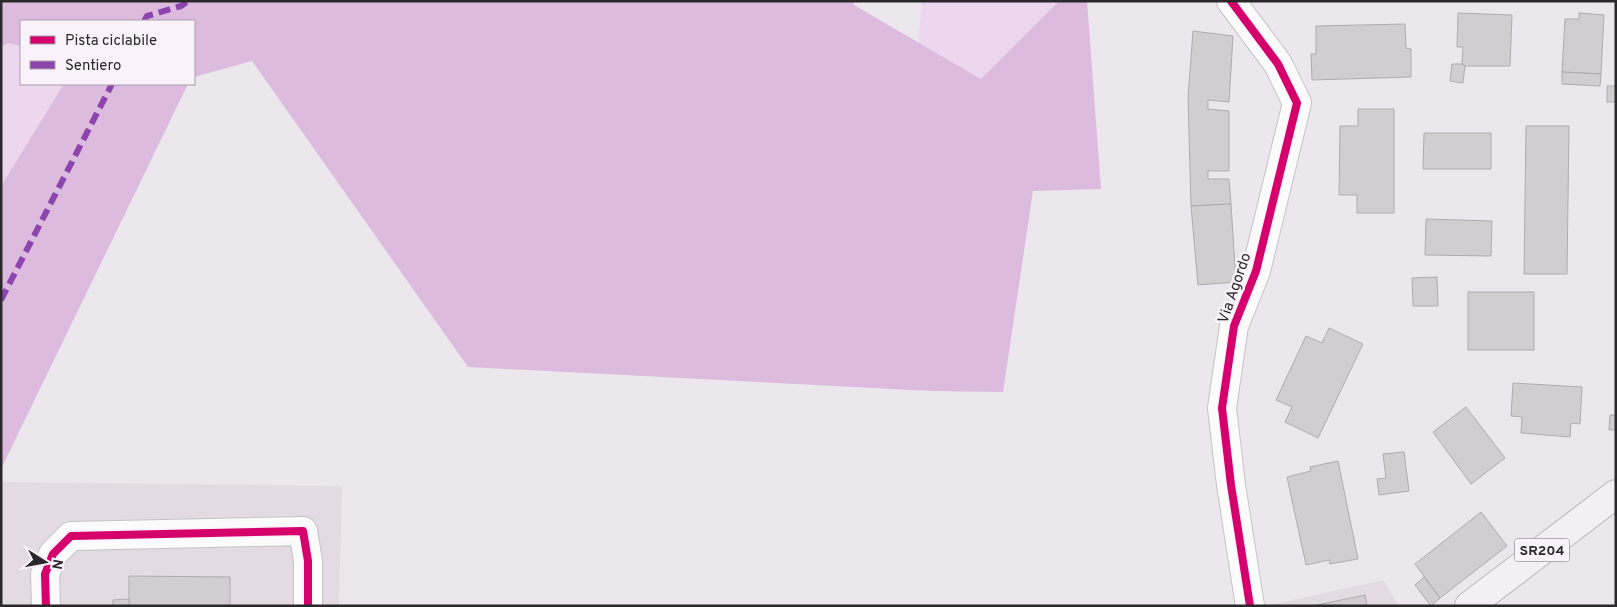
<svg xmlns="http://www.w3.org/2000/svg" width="1617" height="607" font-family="Overpass,sans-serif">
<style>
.built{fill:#e4dae4}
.green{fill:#edd7ef}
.forest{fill:#dcbbdf}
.building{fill:#d1cdd1;stroke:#afabaf}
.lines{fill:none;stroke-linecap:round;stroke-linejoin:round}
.minor-casing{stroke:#c5c2c5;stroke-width:30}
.major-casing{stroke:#beb5bf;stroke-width:30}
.minor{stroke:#fcfbfc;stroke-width:28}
.major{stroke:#f4eff4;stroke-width:28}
.quiet{stroke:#8e44ad;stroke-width:6;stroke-dasharray:12 6;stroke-linecap:butt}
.cycleway-casing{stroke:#faf2fb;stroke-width:11}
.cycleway{stroke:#d6006c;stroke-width:8}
.labels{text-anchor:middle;stroke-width:5;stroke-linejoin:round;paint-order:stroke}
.shield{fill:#faf2fb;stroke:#696569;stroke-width:1}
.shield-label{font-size:14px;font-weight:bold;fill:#2b282b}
.street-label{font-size:15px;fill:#2b282b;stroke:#faf2fb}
</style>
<rect width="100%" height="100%" fill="#ece7ec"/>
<g class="built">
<polygon points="1,482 342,486 339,606 1,606"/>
<polygon points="1383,580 1399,606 1265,606"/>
</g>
<g class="green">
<polygon points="922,1 1059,1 981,79 918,42"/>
<polygon points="8,43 21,46 21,84 64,84 1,186 1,47"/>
</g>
<g class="forest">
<polygon points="1,1 853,1 854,5 981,79 1059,1 1087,1 1101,189 1033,191 1003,392 931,391 468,367 252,61 194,77 194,21 21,21 21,46 8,43 1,47"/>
<polygon points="64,84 188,84 1,469 1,186"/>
</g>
<g class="building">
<polygon points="1458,13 1512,15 1510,66 1465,66 1462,64 1463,47 1457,47"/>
<polygon points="1579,13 1604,15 1601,74 1562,72 1565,19 1579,19"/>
<polygon points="1405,24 1406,48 1411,49 1411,77 1312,80 1311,54 1316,54 1316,26"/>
<polygon points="1193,31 1233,36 1229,102 1208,100 1208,109 1229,111 1229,171 1208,171 1208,179 1229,179 1231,204 1191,206 1188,98"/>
<polygon points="1452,64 1462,64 1465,66 1463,83 1450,81"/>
<polygon points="1562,72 1601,74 1600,86 1562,84"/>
<rect x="1607" y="86" width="9" height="16"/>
<polygon points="1358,109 1394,109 1394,213 1357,213 1357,195 1339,195 1340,126 1358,126"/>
<polygon points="1526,126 1569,126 1567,274 1524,274"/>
<polygon points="1424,133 1491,133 1491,169 1423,169"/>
<polygon points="1231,204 1236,282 1198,285 1191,206"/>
<polygon points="1426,219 1492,221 1491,256 1425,255"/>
<polygon points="1437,277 1438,306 1413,306 1412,278"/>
<rect x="1468" y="292" width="66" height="58"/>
<polygon points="1329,328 1363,344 1318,438 1285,422 1292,407 1276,400 1306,336 1322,343"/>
<polygon points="1513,383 1582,387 1580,424 1571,423 1570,437 1521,433 1522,417 1511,416"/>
<polygon points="1466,407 1505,458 1471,484 1433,432"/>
<polygon points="1610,415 1616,415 1616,430 1609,430"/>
<polygon points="1404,452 1409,491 1379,495 1377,479 1386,478 1383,454"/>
<polygon points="1338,461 1358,559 1330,564 1329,560 1306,565 1287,477 1311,471 1310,467"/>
<polygon points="1481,512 1507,546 1440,598 1415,564"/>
<polygon points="129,576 230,577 230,606 129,606"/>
<polygon points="1424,577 1440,598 1431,606 1415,585"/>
<polygon points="1365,595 1367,606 1312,606"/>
<polygon points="129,599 129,606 113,606 113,600"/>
</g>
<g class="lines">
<g class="minor-casing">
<g id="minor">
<polyline points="1231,1 1278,64 1297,103 1256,271 1234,326 1222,408 1231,485 1250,606"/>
<polyline points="46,606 45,574 53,554 71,536 303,531 308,561 308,606"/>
</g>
</g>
<g class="major-casing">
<polyline id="major" points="1469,606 1616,494"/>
</g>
<use href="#minor" class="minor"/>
<use href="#major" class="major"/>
<g class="quiet">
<polyline points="144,21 147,16 181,6 188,1"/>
<polyline points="1,300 112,84"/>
</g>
<g class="cycleway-casing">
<g id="cycleway">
<polyline points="1231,1 1278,64 1297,103 1256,271 1234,326 1222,408 1231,485 1250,606"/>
<polyline points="46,606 45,574 53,554 71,536 303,531 308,561 308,606"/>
</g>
</g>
<use href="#cycleway" class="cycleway"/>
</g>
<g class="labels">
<rect class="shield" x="1514.5" y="538.5" width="55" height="23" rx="4"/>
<g class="shield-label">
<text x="1542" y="555">SR204</text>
</g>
<g class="street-label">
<text transform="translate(1234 288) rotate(-71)" y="5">Via Agordo</text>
</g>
</g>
<rect width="1617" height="607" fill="none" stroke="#2b282b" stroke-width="5"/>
<rect x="20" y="20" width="175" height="65" fill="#faf2fb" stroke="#a7a1a8"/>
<rect x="30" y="36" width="25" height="8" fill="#d6006c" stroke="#a7a1a8"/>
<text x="65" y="45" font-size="15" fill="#2b282b">Pista ciclabile</text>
<rect x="30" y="61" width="25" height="8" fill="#8e44ad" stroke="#a7a1a8"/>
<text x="65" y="70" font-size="15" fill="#2b282b">Sentiero</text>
<g transform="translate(45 562) rotate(101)" stroke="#faf2fb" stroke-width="4" paint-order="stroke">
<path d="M0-4L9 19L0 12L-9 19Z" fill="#2b282b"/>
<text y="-8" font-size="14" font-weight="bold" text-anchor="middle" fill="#2b282b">N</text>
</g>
</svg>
